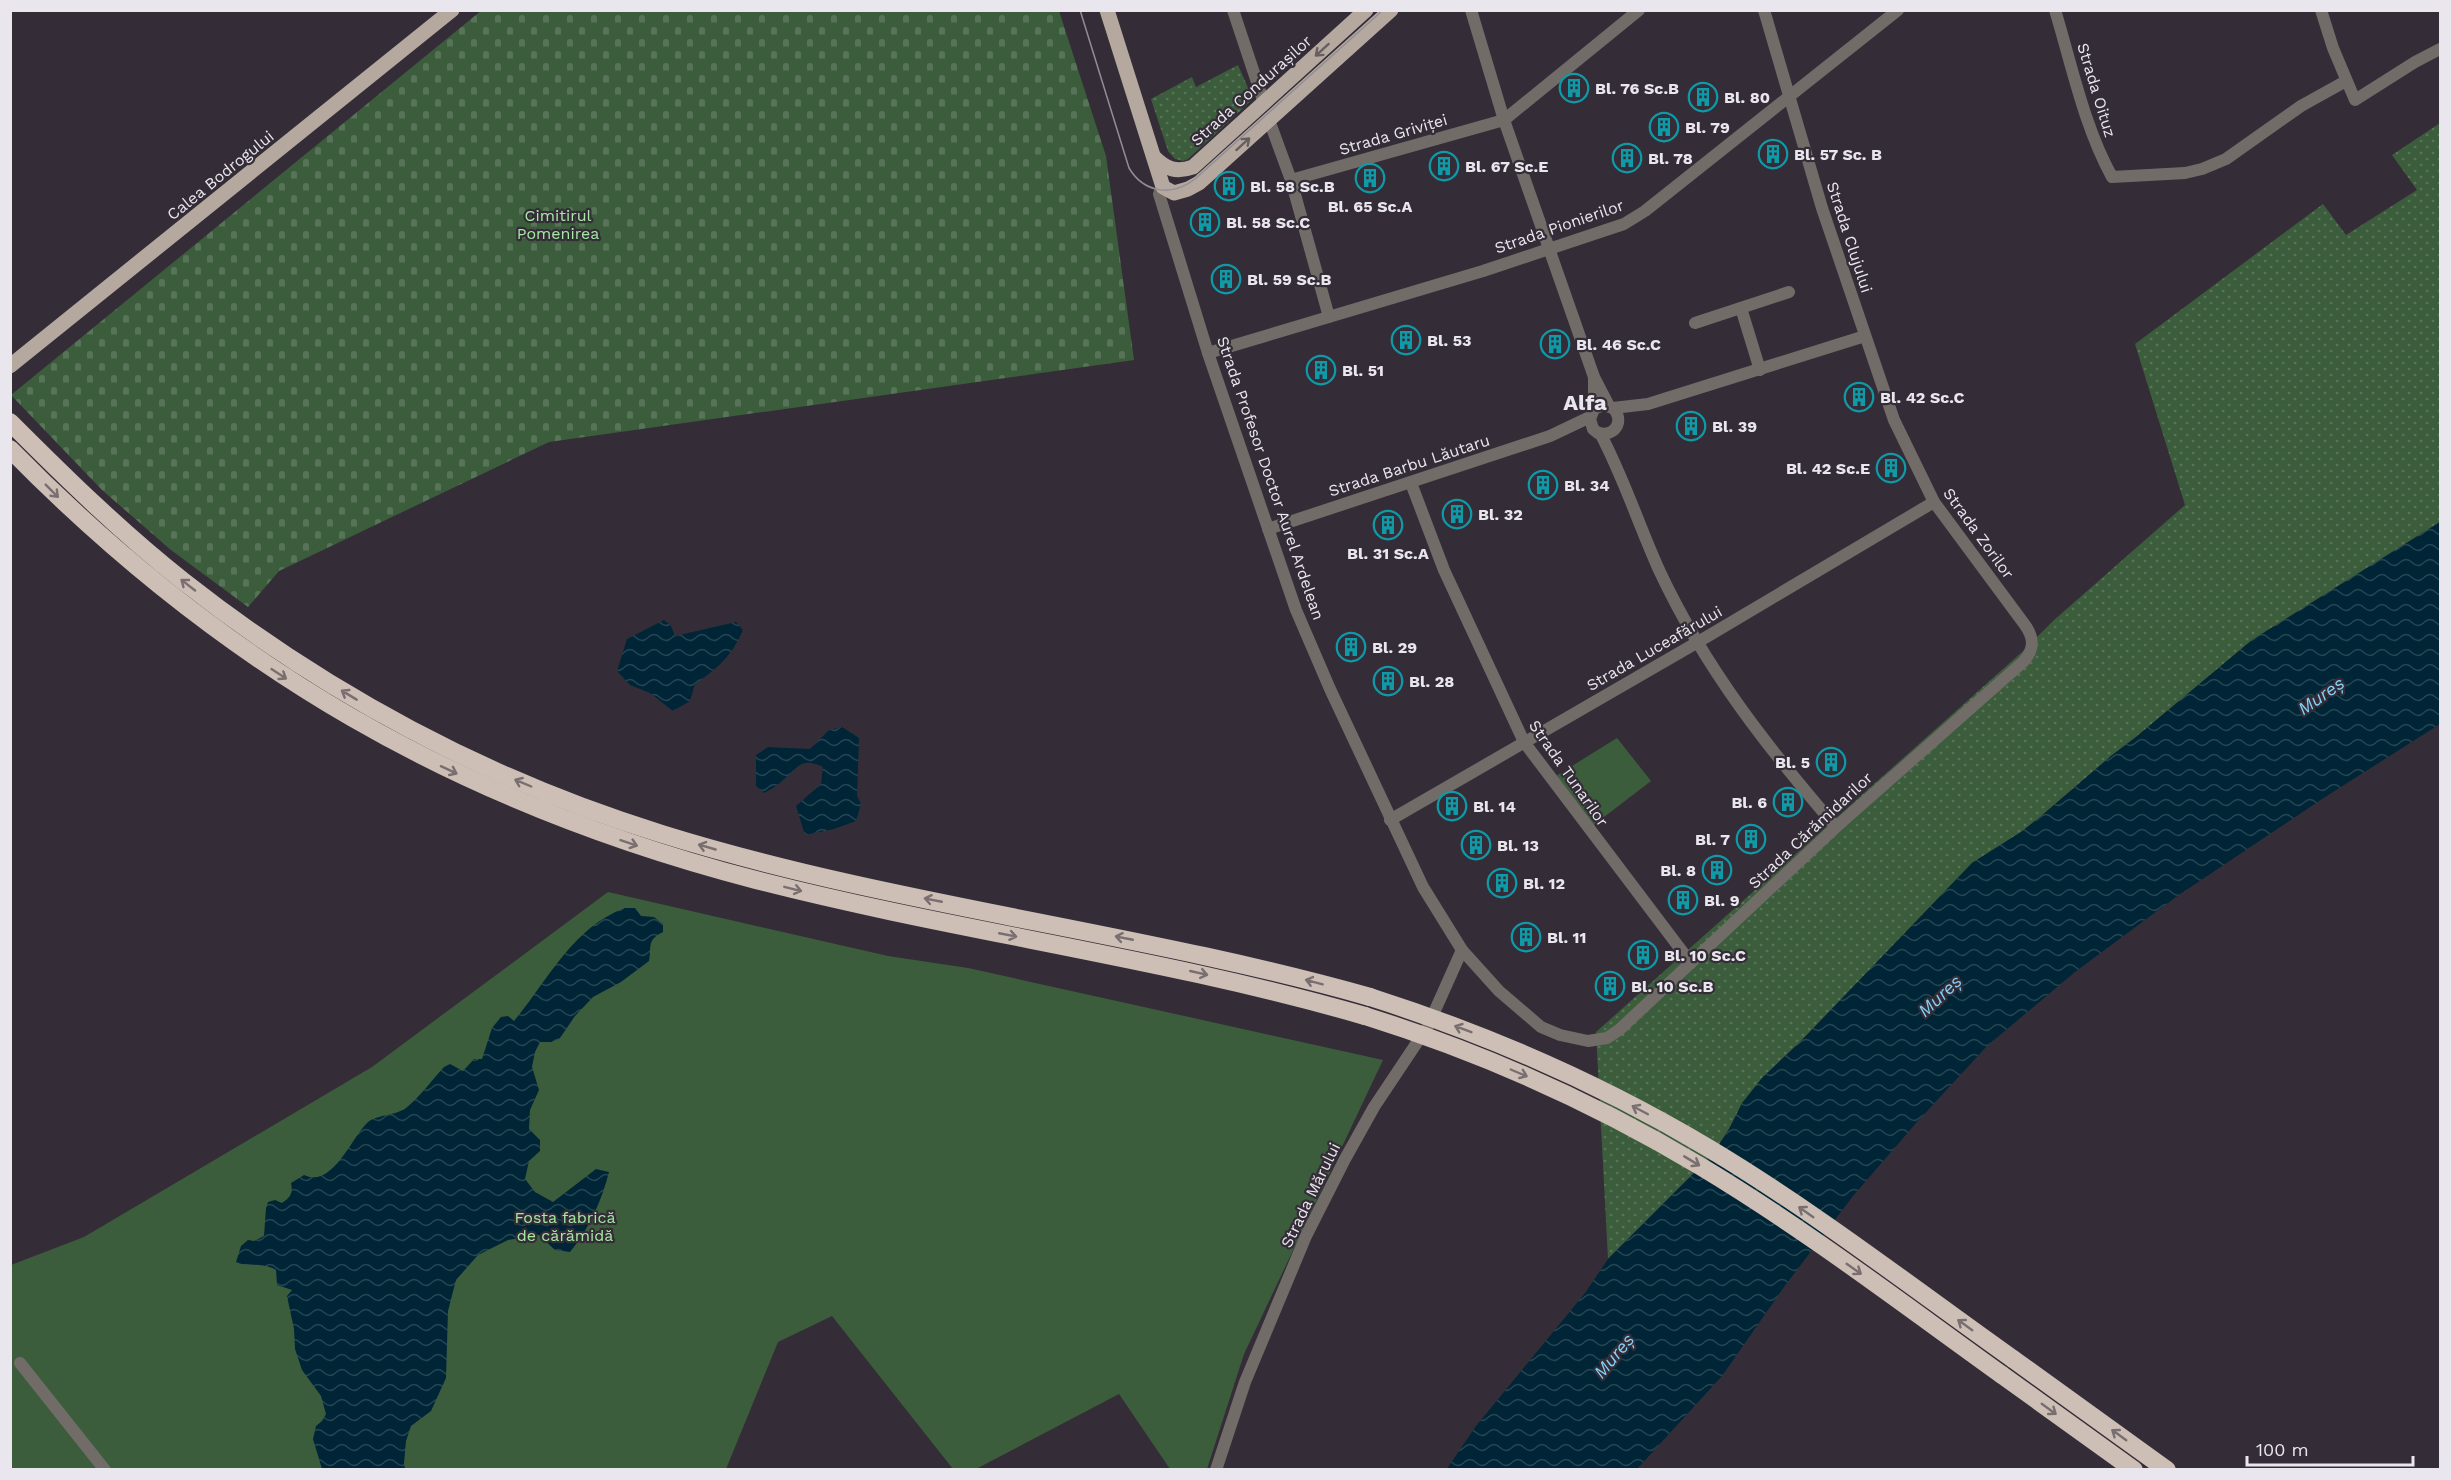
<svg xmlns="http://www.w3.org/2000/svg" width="2451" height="1480" font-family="'Work Sans',sans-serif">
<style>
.grass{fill:url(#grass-dots)}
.cemetery{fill:url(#cemetery-stones)}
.green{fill:#3c5d3c}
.water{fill:url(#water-waves)}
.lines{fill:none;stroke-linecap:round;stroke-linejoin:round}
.minor{stroke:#726c68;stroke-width:12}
.major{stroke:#b4a89f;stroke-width:15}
.highway{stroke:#cdbfb5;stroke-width:18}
.tram{stroke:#938d96;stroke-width:1.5}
.highway-bridge{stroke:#cdbfb5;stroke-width:18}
.oneway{stroke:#675e61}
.oneway2{stroke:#796f70}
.labels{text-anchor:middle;stroke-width:4.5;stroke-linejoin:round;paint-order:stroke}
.poi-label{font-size:16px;font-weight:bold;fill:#eae6ed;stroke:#342d38;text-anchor:start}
.street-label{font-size:16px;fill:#eae6ed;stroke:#342d38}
.park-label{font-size:16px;fill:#a3e9a2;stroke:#342d38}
.water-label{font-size:18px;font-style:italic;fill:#83d2f9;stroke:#342d38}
.district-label{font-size:22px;font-weight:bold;fill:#eae6ed;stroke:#342d38}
</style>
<defs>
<pattern id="grass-dots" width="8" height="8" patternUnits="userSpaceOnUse" patternTransform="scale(1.5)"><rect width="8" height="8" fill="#3c5d3c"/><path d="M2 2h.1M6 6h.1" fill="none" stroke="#587458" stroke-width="1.8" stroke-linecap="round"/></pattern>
<pattern id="cemetery-stones" width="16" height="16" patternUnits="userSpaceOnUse" patternTransform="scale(1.5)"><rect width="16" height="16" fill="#3c5d3c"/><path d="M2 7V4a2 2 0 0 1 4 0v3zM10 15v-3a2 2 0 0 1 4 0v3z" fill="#587458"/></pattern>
<pattern id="water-waves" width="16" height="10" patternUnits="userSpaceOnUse" patternTransform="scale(1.5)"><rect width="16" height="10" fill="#002536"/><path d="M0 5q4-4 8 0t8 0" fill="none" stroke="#254553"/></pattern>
</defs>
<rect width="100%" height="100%" fill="#342d38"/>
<g class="grass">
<polygon points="1238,65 1253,99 1188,159 1183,161 1175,159 1168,151 1151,99 1192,77 1196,87"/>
<polygon points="2440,123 2440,522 2252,640 2136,737 2111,756 2040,817 2021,832 1972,863 1801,1041 1762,1078 1712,1155 1608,1259 1596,1032 2022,652 2053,621 2185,505 2135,344 2323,204 2346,235 2417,190 2392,155"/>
</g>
<polygon class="cemetery" points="482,10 1059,11 1106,156 1134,360 549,442 279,571 248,607 171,550 102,490 11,395"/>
<g class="green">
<polygon points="1617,738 1651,781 1591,827 1556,776"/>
<polygon points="608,892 888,956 968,968 1383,1060 1244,1354 1207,1469 1170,1469 1119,1394 976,1469 953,1469 832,1316 778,1342 726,1469 11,1470 11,1265 84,1237 372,1067"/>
</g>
<g class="water">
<polygon points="2440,522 2440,724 2322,799 2176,897 2075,972 1987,1046 1917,1122 1853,1196 1784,1287 1722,1376 1637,1469 1446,1470 1476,1426 1585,1293 1608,1259 1712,1155 1728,1131 1742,1103 1762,1078 1801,1041 1972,863 2021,832 2040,817 2111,756 2136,737 2252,640"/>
<path d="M664,620L671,626L675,636L736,622L743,630C731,657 719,667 695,684L690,701L673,711L650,693L630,685L617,671L627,639Z"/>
<path d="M842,727L859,738L857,796L861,804L856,821L834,829L805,835L796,806L821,784L823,767C799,756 798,769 781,782C776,786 770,790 764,793L756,786V755L768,747L810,749L829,730Z"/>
<path d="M625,908H635L641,916L654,917L663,924V932C646,940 652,947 649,961L621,982L593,997L575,1016L560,1038L552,1042H540L535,1052L532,1067L539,1090L530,1110L529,1129L540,1140V1151L529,1161L525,1179L535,1192L553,1202L596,1169L609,1172C602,1200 589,1229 570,1252L555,1250L539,1235L508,1240L478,1255L456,1280L448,1311L446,1378L431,1411L411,1426L406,1441L404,1463L405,1469H322L313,1439L316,1426L322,1421L326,1414L321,1396L302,1370L295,1349L294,1329L287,1296L292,1290L277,1285L276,1270C260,1261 248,1268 236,1262L241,1246L248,1240L254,1241L264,1236L266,1208L268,1202L275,1200L282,1203C291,1197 293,1193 291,1183L304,1175C332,1189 352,1137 367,1123C377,1114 395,1116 406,1108C420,1097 432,1080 444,1067L450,1064L463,1071L474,1059H482L492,1028L501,1017L508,1016L514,1021C548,980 573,927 625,908Z"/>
</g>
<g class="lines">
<g class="minor">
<polyline points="1233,10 1264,103"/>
<polyline points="1471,10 1504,120 1594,377 1609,406"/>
<path d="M2055,10C2072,66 2084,126 2112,177L2185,173L2202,169L2226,159L2301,106L2346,81"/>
<polyline points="2321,10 2333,48 2355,100 2415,62 2440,49"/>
<polyline points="1269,120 1291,180 1329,317"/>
<polyline points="1291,180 1504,120 1639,10"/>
<path d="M1163,187L1159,194L1208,353L1296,610L1330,689L1423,887L1462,950L1499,991L1541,1027L1560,1035L1588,1041L1607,1038L1619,1030L1836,827L2023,662C2034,650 2035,639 2025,625L1934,502L1894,420L1822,208L1764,10"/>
<polyline points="1741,308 1760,370"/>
<polyline points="1695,323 1789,292"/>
<polyline points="1208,353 1483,271 1624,224 1645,211 1898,10"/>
<polyline points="1613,408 1648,404 1865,336"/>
<path d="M1594,409L1603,405L1613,408C1625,421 1615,437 1598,433L1593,429L1590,419L1594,409V378"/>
<path d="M1600,433C1624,478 1639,526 1660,572C1705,668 1767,747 1836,827"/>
<polyline points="1411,483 1444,570 1524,742 1691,963"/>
<polyline points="1268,529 1550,436 1590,417"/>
<polyline points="1390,820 1698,642 1934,502"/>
<polyline points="20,1363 105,1470"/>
<polyline points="1216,1470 1245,1382 1306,1236 1345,1159 1374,1107 1428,1026 1462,950"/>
</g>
<g class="major">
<polyline points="1107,10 1163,187 1174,193 1188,189 1199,183 1391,10"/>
<path d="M1154,157C1166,169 1176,173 1193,167L1366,10"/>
<polyline points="10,366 452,10"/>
</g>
<g class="highway">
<path d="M10,422C66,478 121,532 183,581C325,693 489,781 662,834C894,906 1137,931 1370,997"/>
<path d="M10,449C225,668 459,803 756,880C958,932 1165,958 1365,1016"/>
<polyline points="2013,1359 2167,1470"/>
<polyline points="2002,1375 2134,1470"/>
</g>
<path class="tram" d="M1080,10L1129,168C1144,193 1172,197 1195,179L1383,10"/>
<g class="highway-bridge">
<path d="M1370,997C1489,1035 1603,1085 1710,1149C1815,1212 1913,1288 2013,1359"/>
<path d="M1365,1016C1483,1053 1595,1103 1700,1166C1805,1229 1903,1304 2002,1375"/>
</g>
</g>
<defs><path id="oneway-shaft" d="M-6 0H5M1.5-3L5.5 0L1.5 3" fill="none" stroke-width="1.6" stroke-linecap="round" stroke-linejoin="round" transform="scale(1.5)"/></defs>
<g class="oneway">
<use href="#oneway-shaft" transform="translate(1322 50) rotate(138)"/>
<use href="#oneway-shaft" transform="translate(1243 144) rotate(-42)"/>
</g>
<g class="oneway2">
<use href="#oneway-shaft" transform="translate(52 491) rotate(45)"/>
<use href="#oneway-shaft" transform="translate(188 585) rotate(-142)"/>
<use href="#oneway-shaft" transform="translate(279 674) rotate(33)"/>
<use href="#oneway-shaft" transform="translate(349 695) rotate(-149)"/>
<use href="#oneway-shaft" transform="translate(449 770) rotate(25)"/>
<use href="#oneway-shaft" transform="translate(523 783) rotate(-157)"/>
<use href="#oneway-shaft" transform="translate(629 843) rotate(19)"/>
<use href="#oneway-shaft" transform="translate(707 847) rotate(-164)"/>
<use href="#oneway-shaft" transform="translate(793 889) rotate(14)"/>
<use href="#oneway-shaft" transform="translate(933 900) rotate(-169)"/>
<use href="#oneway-shaft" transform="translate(1008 935) rotate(11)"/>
<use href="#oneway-shaft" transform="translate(1124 938) rotate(-169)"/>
<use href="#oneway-shaft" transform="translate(1199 973) rotate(13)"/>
<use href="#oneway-shaft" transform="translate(1314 982) rotate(-165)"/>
<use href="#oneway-shaft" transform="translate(1463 1029) rotate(-159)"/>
<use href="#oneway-shaft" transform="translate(1519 1073) rotate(23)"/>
<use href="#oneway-shaft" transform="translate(1640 1110) rotate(-152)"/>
<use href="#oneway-shaft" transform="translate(1692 1161) rotate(31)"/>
<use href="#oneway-shaft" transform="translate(1806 1212) rotate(-145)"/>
<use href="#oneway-shaft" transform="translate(1854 1269) rotate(35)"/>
<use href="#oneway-shaft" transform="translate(1965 1325) rotate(-144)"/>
<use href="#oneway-shaft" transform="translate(2049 1409) rotate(36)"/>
<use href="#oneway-shaft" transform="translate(2119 1435) rotate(-144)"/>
</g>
<defs>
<g id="building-ring" transform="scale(1.5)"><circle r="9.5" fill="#342d38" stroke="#0f9aa8" stroke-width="1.5"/><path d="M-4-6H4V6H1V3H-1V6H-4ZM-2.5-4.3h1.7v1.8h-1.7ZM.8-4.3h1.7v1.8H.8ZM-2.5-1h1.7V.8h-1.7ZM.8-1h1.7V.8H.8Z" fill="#0f9aa8"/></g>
</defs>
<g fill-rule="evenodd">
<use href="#building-ring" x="1574" y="88"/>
<use href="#building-ring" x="1703" y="97"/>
<use href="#building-ring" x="1664" y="127"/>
<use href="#building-ring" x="1773" y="154"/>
<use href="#building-ring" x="1627" y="158"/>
<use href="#building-ring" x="1444" y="166"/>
<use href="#building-ring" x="1370" y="178"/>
<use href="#building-ring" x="1229" y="186"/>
<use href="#building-ring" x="1205" y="222"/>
<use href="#building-ring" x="1226" y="279"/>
<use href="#building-ring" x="1406" y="340"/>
<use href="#building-ring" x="1555" y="344"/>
<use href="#building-ring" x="1321" y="370"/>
<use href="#building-ring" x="1859" y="397"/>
<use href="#building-ring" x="1691" y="426"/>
<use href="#building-ring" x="1891" y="468"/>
<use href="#building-ring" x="1543" y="485"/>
<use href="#building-ring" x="1457" y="514"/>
<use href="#building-ring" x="1388" y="525"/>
<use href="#building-ring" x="1351" y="647"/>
<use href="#building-ring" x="1388" y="681"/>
<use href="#building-ring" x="1831" y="762"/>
<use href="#building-ring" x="1788" y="802"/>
<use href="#building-ring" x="1452" y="806"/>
<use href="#building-ring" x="1751" y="839"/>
<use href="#building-ring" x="1476" y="845"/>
<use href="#building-ring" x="1717" y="870"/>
<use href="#building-ring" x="1502" y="883"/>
<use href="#building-ring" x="1683" y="900"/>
<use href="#building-ring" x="1526" y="937"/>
<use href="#building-ring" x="1643" y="955"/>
<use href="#building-ring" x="1610" y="986"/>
</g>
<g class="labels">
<g class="poi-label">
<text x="1595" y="94">Bl. 76 Sc.B</text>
<text x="1724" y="103">Bl. 80</text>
<text x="1685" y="133">Bl. 79</text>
<text x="1794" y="160">Bl. 57 Sc. B</text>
<text x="1648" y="164">Bl. 78</text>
<text x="1465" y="172">Bl. 67 Sc.E</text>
<text x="1250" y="192">Bl. 58 Sc.B</text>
<text x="1370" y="212" text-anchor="middle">Bl. 65 Sc.A</text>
<text x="1226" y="228">Bl. 58 Sc.C</text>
<text x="1247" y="285">Bl. 59 Sc.B</text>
<text x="1427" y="346">Bl. 53</text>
<text x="1576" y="350">Bl. 46 Sc.C</text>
<text x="1342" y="376">Bl. 51</text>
<text x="1880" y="403">Bl. 42 Sc.C</text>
<text x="1712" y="432">Bl. 39</text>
<text x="1870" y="474" text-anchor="end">Bl. 42 Sc.E</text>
<text x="1564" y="491">Bl. 34</text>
<text x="1478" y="520">Bl. 32</text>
<text x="1388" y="559" text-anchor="middle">Bl. 31 Sc.A</text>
<text x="1372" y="653">Bl. 29</text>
<text x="1409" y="687">Bl. 28</text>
<text x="1810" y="768" text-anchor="end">Bl. 5</text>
<text x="1767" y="808" text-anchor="end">Bl. 6</text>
<text x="1473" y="812">Bl. 14</text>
<text x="1730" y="845" text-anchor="end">Bl. 7</text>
<text x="1497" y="851">Bl. 13</text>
<text x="1696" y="876" text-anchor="end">Bl. 8</text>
<text x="1523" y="889">Bl. 12</text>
<text x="1704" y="906">Bl. 9</text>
<text x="1547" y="943">Bl. 11</text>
<text x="1664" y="961">Bl. 10 Sc.C</text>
<text x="1631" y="992">Bl. 10 Sc.B</text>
</g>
<g class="street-label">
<text transform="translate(1251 90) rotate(-42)" y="6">Strada Condurașilor</text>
<text transform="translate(2097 90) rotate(73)" y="6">Strada Oituz</text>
<text transform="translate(1393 134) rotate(-16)" y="6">Strada Griviței</text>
<text transform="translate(220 175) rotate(-39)" y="6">Calea Bodrogului</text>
<text transform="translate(1559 226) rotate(-19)" y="6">Strada Pionierilor</text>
<text transform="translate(1850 237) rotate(72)" y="6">Strada Clujului</text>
<text transform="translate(1409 465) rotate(-18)" y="6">Strada Barbu Lăutaru</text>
<text transform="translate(1271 478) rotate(71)" y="6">Strada Profesor Doctor Aurel Ardelean</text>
<text transform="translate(1979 533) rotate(54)" y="6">Strada Zorilor</text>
<text transform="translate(1654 648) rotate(-30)" y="6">Strada Luceafărului</text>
<text transform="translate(1569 773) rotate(55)" y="6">Strada Tunarilor</text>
<text transform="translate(1810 830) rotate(-43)" y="6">Strada Cărămidarilor</text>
<text transform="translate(1310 1195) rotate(-64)" y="6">Strada Mărului</text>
</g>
<g class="park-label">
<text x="558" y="221">Cimitirul<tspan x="558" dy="18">Pomenirea</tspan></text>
<text x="565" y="1223">Fosta fabrică<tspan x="565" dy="18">de cărămidă</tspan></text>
</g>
<g class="water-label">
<text transform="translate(2321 696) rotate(-35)" y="6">Mureș</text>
<text transform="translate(1940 996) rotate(-43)" y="6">Mureș</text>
<text transform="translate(1614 1356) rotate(-50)" y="6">Mureș</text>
</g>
<g class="district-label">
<text x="1585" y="410">Alfa</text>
</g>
</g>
<rect width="2451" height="1480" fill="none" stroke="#eae6ed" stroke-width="24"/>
<path d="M2247 1456v9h166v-9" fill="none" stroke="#eae6ed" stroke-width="3"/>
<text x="2256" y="1456" font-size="18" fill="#eae6ed" stroke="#342d38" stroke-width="4.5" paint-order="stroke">100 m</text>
</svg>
